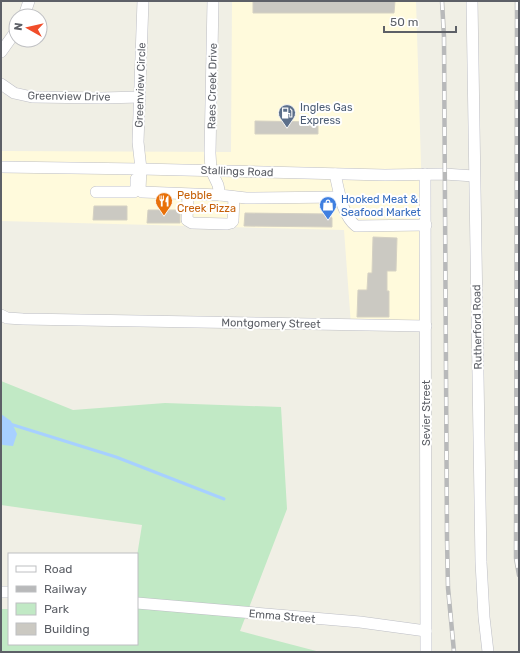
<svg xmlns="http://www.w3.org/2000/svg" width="520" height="653" font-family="Rubik,sans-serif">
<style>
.commercial{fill:#fffadc}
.green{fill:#c1e9c5}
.water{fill:#a7d0ff}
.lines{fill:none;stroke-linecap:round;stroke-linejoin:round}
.stream{stroke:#a7d0ff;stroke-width:3}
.building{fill:#cbc9c2;stroke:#d5d1c3}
.minor-casing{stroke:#bdbec5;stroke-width:12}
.minor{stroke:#fff;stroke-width:11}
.rail-casing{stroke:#b8b9ba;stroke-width:4.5}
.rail{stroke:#fff;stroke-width:3;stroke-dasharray:9;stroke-linecap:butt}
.labels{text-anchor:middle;stroke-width:4;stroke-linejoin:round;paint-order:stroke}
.street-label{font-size:11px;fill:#5d6067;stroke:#fff}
.service-label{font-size:11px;fill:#4e5e75;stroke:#fff;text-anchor:start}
.food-label{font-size:11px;fill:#c56008;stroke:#fff;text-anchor:start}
.shop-label{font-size:11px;fill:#366cbe;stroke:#fff;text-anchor:start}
</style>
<rect width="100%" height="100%" fill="#f0efe5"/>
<polygon class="commercial" points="232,1 416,1 426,326 351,325 344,230 1,221 1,151 231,152"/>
<polygon class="green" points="1,381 73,410 165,403 281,407 287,509 240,631 320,652 1,652 1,609 9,609 9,644 137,644 137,556 142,525 1,505"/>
<polygon class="water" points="1,414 11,421 17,434 13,446 3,445 1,444"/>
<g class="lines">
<polyline class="stream" points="10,424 116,457 224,499"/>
</g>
<g class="building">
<polygon points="253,1 395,1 394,13 253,13"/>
<polygon points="255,121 318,122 318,134 255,134"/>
<polygon points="94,206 127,206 127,220 93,220"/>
<polygon points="148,210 180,210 180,223 147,223"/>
<polygon points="245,213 329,214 332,218 332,227 244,226"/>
<polygon points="373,237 397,238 396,271 387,271 387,291 389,291 389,317 357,317 358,290 367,290 368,273 372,273"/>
</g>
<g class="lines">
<g class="minor-casing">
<g id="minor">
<polyline points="143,1 138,142 141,169 140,190 142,192 220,195"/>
<polyline points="213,1 210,153 211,170 218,185 220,195 246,198 340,197"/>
<polyline points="472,1 481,562 484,617 488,652"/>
<polyline points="24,16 29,1"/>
<polyline points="1,52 16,31"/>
<polyline points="1,84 14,93 32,97 102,98 140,97"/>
<polyline points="1,167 141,169 385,175 444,174 474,176"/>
<path d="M335,174C339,191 342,215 356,226L426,225"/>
<polyline points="425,174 426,652"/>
<polyline points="96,192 134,192 136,190 136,179"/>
<polyline points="188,195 187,220 192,223 227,224 231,223 233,221 234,197"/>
<polyline points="1,315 7,318 23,319 426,326"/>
<polyline points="1,592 9,592"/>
<polyline points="137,603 360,622 426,631"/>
</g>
</g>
<use href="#minor" class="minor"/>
<g class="rail-casing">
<g id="rail">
<polyline points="442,1 444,37 447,538 448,588 454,652"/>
<polyline points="517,1 516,558 519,575"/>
</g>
</g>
<use href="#rail" class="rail"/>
</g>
<defs>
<g id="fuel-pin" transform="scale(0.9)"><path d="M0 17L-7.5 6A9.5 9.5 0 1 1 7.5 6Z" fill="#5c6f8a" stroke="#fff"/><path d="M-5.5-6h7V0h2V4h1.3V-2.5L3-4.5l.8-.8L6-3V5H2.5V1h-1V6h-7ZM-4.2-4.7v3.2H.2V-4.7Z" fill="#fff"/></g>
<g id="restaurant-pin" transform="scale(0.9)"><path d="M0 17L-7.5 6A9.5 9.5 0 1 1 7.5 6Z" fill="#e8710a" stroke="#fff"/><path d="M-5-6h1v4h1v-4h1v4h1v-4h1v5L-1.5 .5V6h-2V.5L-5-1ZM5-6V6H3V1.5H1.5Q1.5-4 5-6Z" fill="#fff"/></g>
<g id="shop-pin" transform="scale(0.9)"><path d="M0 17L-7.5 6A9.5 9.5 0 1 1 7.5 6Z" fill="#3f7fe0" stroke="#fff"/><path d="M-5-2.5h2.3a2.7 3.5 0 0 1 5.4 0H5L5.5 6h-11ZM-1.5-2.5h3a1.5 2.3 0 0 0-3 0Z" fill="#fff"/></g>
</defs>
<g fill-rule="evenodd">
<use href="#fuel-pin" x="287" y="113"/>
<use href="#restaurant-pin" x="164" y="201"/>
<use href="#shop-pin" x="328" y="205"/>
</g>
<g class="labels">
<g class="street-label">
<text transform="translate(140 85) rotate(-88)" y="4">Greenview Circle</text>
<text transform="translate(212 86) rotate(-89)" y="4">Raes Creek Drive</text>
<text transform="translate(69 96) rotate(1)" y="4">Greenview Drive</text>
<text transform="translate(237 171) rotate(2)" y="4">Stallings Road</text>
<text transform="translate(271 323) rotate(1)" y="4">Montgomery Street</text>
<text transform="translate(477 327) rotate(-91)" y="4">Rutherford Road</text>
<text transform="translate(426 413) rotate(-90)" y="4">Sevier Street</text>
<text transform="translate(282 616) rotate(5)" y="4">Emma Street</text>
</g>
<g class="service-label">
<text x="300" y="111">Ingles Gas<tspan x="300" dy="13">Express</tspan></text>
</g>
<g class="food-label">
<text x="177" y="199">Pebble<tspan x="177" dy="13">Creek Pizza</tspan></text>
</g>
<g class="shop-label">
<text x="341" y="203">Hooked Meat &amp;<tspan x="341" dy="13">Seafood Market</tspan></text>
</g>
</g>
<rect width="520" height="653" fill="none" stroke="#5d6067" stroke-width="4"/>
<rect x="8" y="553" width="130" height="92" fill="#ffffff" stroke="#bebfc2"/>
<rect x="16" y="566" width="20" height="6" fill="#ffffff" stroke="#bebfc2"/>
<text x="44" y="573" font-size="12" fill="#5d6067">Road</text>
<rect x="16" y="586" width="20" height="6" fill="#b8b9ba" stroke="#bebfc2"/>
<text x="44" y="593" font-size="12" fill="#5d6067">Railway</text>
<rect x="16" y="603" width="20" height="12" fill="#c1e9c5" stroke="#bebfc2"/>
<text x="44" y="613" font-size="12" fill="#5d6067">Park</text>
<rect x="16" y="623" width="20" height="12" fill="#cbc9c2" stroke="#bebfc2"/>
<text x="44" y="633" font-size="12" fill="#5d6067">Building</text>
<g transform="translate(28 28) rotate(278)"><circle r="19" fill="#ffffff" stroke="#bebfc2"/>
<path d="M0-3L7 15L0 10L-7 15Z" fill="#f14d2a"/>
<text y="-6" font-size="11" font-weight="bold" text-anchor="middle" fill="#5d6067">N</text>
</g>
<path d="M384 26v6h72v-6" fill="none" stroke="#5d6067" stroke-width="2"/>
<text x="390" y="26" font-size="12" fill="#5d6067" stroke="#ffffff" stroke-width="3" paint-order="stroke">50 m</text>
</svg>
